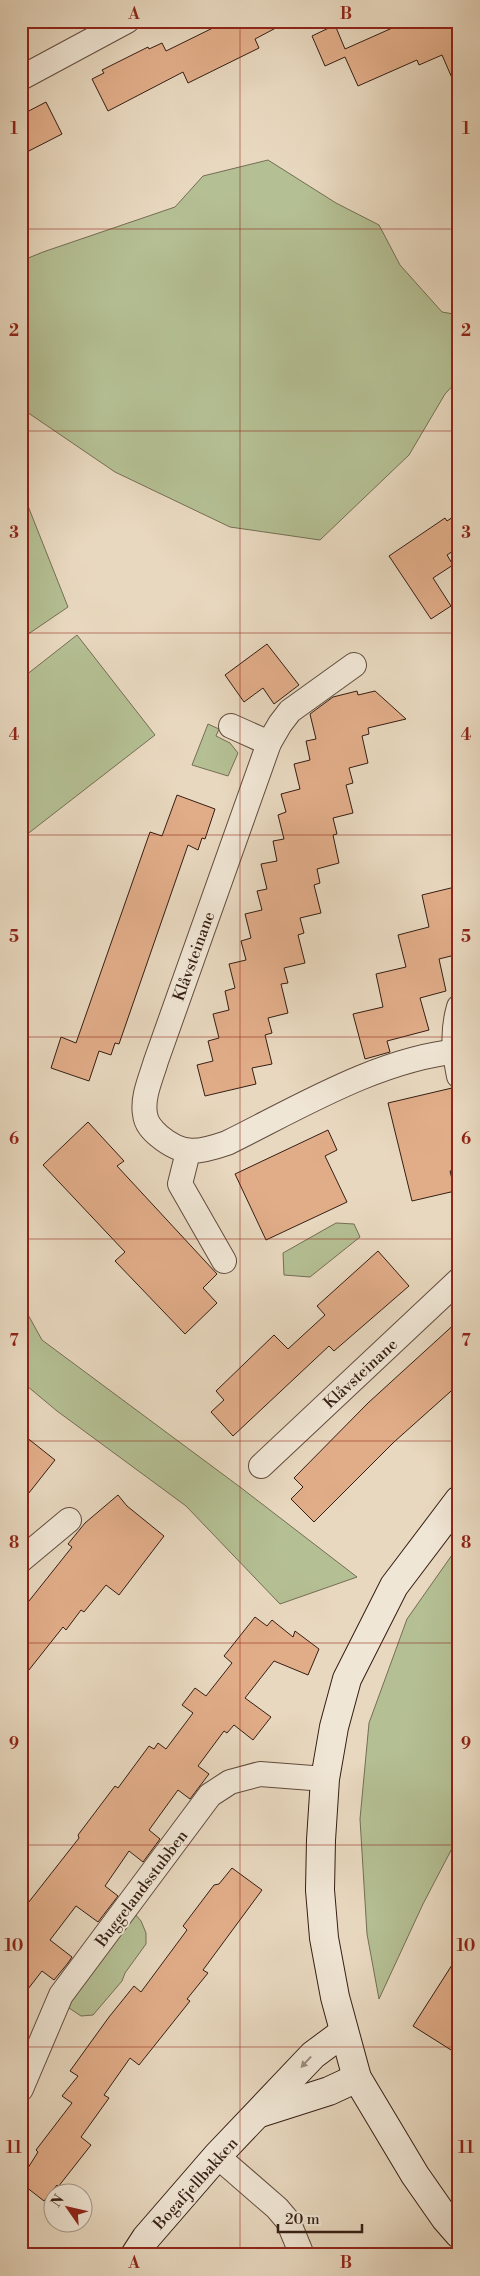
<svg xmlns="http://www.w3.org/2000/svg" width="480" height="2276" font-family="'Libre Bodoni',serif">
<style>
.green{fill:#b4bf93;stroke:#746e54}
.building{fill:#e1ad89;stroke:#351e14}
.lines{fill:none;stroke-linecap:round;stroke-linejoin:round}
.street-casing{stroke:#624c3f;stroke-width:26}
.secondary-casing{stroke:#351e14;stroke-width:30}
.street{stroke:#f0e6d5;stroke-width:24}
.secondary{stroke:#f0e6d5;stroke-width:28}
.oneway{fill:#9c8c7e}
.grid{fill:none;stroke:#8f2418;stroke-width:1;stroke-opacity:0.55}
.labels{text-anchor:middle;stroke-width:4;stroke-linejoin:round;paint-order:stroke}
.street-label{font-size:16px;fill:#351e14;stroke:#f0e6d5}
.neatline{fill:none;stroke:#8f2418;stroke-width:2}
.grid-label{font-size:16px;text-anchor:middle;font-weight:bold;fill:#8f2418}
</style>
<rect width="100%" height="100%" fill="#e8d8bf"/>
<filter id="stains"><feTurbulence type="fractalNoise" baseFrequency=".004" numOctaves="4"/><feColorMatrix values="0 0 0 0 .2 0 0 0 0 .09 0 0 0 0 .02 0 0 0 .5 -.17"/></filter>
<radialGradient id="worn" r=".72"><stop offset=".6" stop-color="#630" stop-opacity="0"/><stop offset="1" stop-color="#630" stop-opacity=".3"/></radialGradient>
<g class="green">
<polygon points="268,160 336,203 379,225 400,265 442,312 459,315 459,379 445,394 409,455 320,540 230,527 115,472 21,408 21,261 43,252 175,207 203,176"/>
<polygon points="21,501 26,501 68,607 21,639"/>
<polygon points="77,635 155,735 21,839 21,679"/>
<polygon points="208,724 219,729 216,736 230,743 238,753 228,776 192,765"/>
<polygon points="336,1223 354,1224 360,1237 310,1277 284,1275 283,1253"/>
<polygon points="21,1302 42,1340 240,1487 357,1577 280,1604 186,1506 57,1411 21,1381"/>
<polygon points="459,1545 459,1835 423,1904 379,1999 367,1934 360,1819 369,1723 407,1619"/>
<polygon points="135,1914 141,1921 146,1933 146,1944 125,1973 122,1981 93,2015 81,2016 66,2006"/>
</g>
<g class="building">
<polygon points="227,21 289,21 255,39 259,48 188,83 183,72 108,111 92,79 104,73 102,70 148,47 149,49 162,43 166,51"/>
<polygon points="408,21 459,21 459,94 442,55 419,65 417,60 358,86 345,57 325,66 312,36 335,25 345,49"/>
<polygon points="46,102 62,134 21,155 21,115"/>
<polygon points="459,513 459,547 447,555 453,565 433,578 451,606 431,619 389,556 445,518 447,521"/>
<polygon points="267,644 299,685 274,704 263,688 244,702 225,675"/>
<polygon points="357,691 358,695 375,691 406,719 368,728 369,734 362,736 368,763 349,768 353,783 346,785 353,813 333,818 337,834 333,835 339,863 317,869 320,883 314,885 321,913 300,918 304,933 298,935 305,963 284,968 288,983 281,984 288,1013 268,1018 272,1033 265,1035 272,1064 252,1068 256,1084 205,1096 197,1065 213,1061 208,1041 219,1038 213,1014 229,1010 225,991 235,988 229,964 246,960 241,941 251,938 245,914 262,910 257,891 267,889 261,864 277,861 273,841 284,839 278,815 286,812 281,794 300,789 294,764 310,760 306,741 316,739 310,714 333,697"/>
<polygon points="177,795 215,809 205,839 202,838 198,850 188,845 119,1044 115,1043 111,1055 99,1051 89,1081 51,1068 61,1037 76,1043 150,832 162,836"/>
<polygon points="459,886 459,954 439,959 446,991 420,998 429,1030 387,1041 390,1052 365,1059 353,1014 383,1007 376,974 406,967 398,935 429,927 422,895"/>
<polygon points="452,1088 459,1119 459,1169 450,1171 455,1191 412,1201 388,1103"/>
<polygon points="88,1122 124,1161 117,1166 217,1274 203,1288 217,1303 185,1334 115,1261 125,1252 43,1165"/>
<polygon points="328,1130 337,1150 325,1156 347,1202 266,1240 235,1174"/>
<polygon points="378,1251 409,1286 334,1351 329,1346 233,1436 211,1412 224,1400 216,1391 274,1335 288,1349 325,1315 317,1306"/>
<polygon points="459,1320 459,1384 394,1442 314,1522 291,1499 303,1487 294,1478 368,1403"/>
<polygon points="21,1433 55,1460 21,1503"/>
<polygon points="118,1495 127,1506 164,1536 119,1595 106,1585 84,1612 81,1610 66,1630 63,1627 21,1680 21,1611 72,1547 68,1544 85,1523"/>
<polygon points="255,1617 267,1626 272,1620 293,1637 295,1631 319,1649 308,1675 274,1661 245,1698 271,1717 253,1740 234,1725 227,1733 224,1731 198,1766 209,1774 190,1799 178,1790 149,1830 160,1839 143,1862 129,1851 105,1886 118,1896 98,1922 76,1906 50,1940 72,1957 68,1963 54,1980 42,1971 21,1998 21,1912 79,1838 78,1835 115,1786 118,1788 149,1746 154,1749 158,1743 166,1749 193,1713 182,1705 195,1688 206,1696 232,1663 224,1656"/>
<polygon points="232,1868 262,1890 203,1970 208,1973 187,1999 190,2001 139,2065 130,2058 104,2095 109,2098 81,2137 91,2145 58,2187 57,2185 44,2201 21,2183 21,2179 38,2152 36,2150 72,2103 62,2096 78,2076 70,2071 109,2017 134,1986 141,1992 187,1930 183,1926 214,1885 219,1884"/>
<polygon points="459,1954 459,2055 413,2026"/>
</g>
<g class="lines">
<g class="street-casing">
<g id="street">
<polyline points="21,78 127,21"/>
<path d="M354,665L290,711L280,724L269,743L156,1061C151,1078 142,1097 145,1114C146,1124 152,1130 159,1136C183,1156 198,1153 227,1143C298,1108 378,1059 459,1051"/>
<polyline points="231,726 269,743"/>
<path d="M459,1007C452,1031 454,1052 459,1076"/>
<polyline points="188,1152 180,1184 224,1261"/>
<polyline points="261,1466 459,1280"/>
<polyline points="21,1560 69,1520"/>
<polyline points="21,2089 61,1995 210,1795 230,1782 260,1774 325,1779"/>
<polyline points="217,2156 277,2208 288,2221 302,2255"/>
</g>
</g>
<g class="secondary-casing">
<g id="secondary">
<polyline points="459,1500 394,1586 347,1679 334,1727 325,1779 321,1840 320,1890 324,1938 335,1997 357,2078 415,2175 445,2218 459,2234"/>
<polyline points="260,2113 329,2091 357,2078"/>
<polyline points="135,2255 146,2238 217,2156 313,2055 344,2032"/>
</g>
</g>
<use href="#street" class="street"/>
<use href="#secondary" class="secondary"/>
</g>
<defs><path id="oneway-solid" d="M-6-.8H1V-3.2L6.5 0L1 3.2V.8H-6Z" transform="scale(1.25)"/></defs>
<use class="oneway" href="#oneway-solid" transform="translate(306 2062) rotate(133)"/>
<path class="grid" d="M240,21V2255M21,229H459M21,431H459M21,633H459M21,835H459M21,1037H459M21,1239H459M21,1441H459M21,1643H459M21,1845H459M21,2047H459"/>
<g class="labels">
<g class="street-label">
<text transform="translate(193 956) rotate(-70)" y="6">Klåvsteinane</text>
<text transform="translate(360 1373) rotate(-43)" y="6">Klåvsteinane</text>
<text transform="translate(141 1888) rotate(-53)" y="6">Buggelandsstubben</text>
<text transform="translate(195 2183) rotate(-48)" y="6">Bogafjellbakken</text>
</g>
</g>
<rect width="480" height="2276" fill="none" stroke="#e8d8bf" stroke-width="55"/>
<g transform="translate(68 2208) rotate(304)"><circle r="24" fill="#f0e6d5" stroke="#a59688"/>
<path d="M0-4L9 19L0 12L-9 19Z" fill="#8f2418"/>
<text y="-8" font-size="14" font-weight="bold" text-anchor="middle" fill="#351e14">N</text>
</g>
<path d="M278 2224v8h84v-8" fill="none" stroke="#351e14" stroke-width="2.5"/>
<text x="285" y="2224" font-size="15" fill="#351e14" stroke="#f0e6d5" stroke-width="4" paint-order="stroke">20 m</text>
<rect x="28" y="28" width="424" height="2220" class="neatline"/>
<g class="grid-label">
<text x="134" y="19">A</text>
<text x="346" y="19">B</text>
<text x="14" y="134">1</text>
<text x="466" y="134">1</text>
<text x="14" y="336">2</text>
<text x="466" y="336">2</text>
<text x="14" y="538">3</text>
<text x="466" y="538">3</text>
<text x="14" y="740">4</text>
<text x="466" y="740">4</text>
<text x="14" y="942">5</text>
<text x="466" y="942">5</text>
<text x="14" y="1144">6</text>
<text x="466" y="1144">6</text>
<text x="14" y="1346">7</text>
<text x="466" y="1346">7</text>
<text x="14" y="1548">8</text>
<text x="466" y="1548">8</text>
<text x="14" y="1749">9</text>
<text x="466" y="1749">9</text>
<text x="14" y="1951">10</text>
<text x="466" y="1951">10</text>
<text x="14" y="2153">11</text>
<text x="466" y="2153">11</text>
<text x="134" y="2268">A</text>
<text x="346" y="2268">B</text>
</g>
<rect width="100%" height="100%" filter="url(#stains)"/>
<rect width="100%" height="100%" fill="url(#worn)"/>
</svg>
